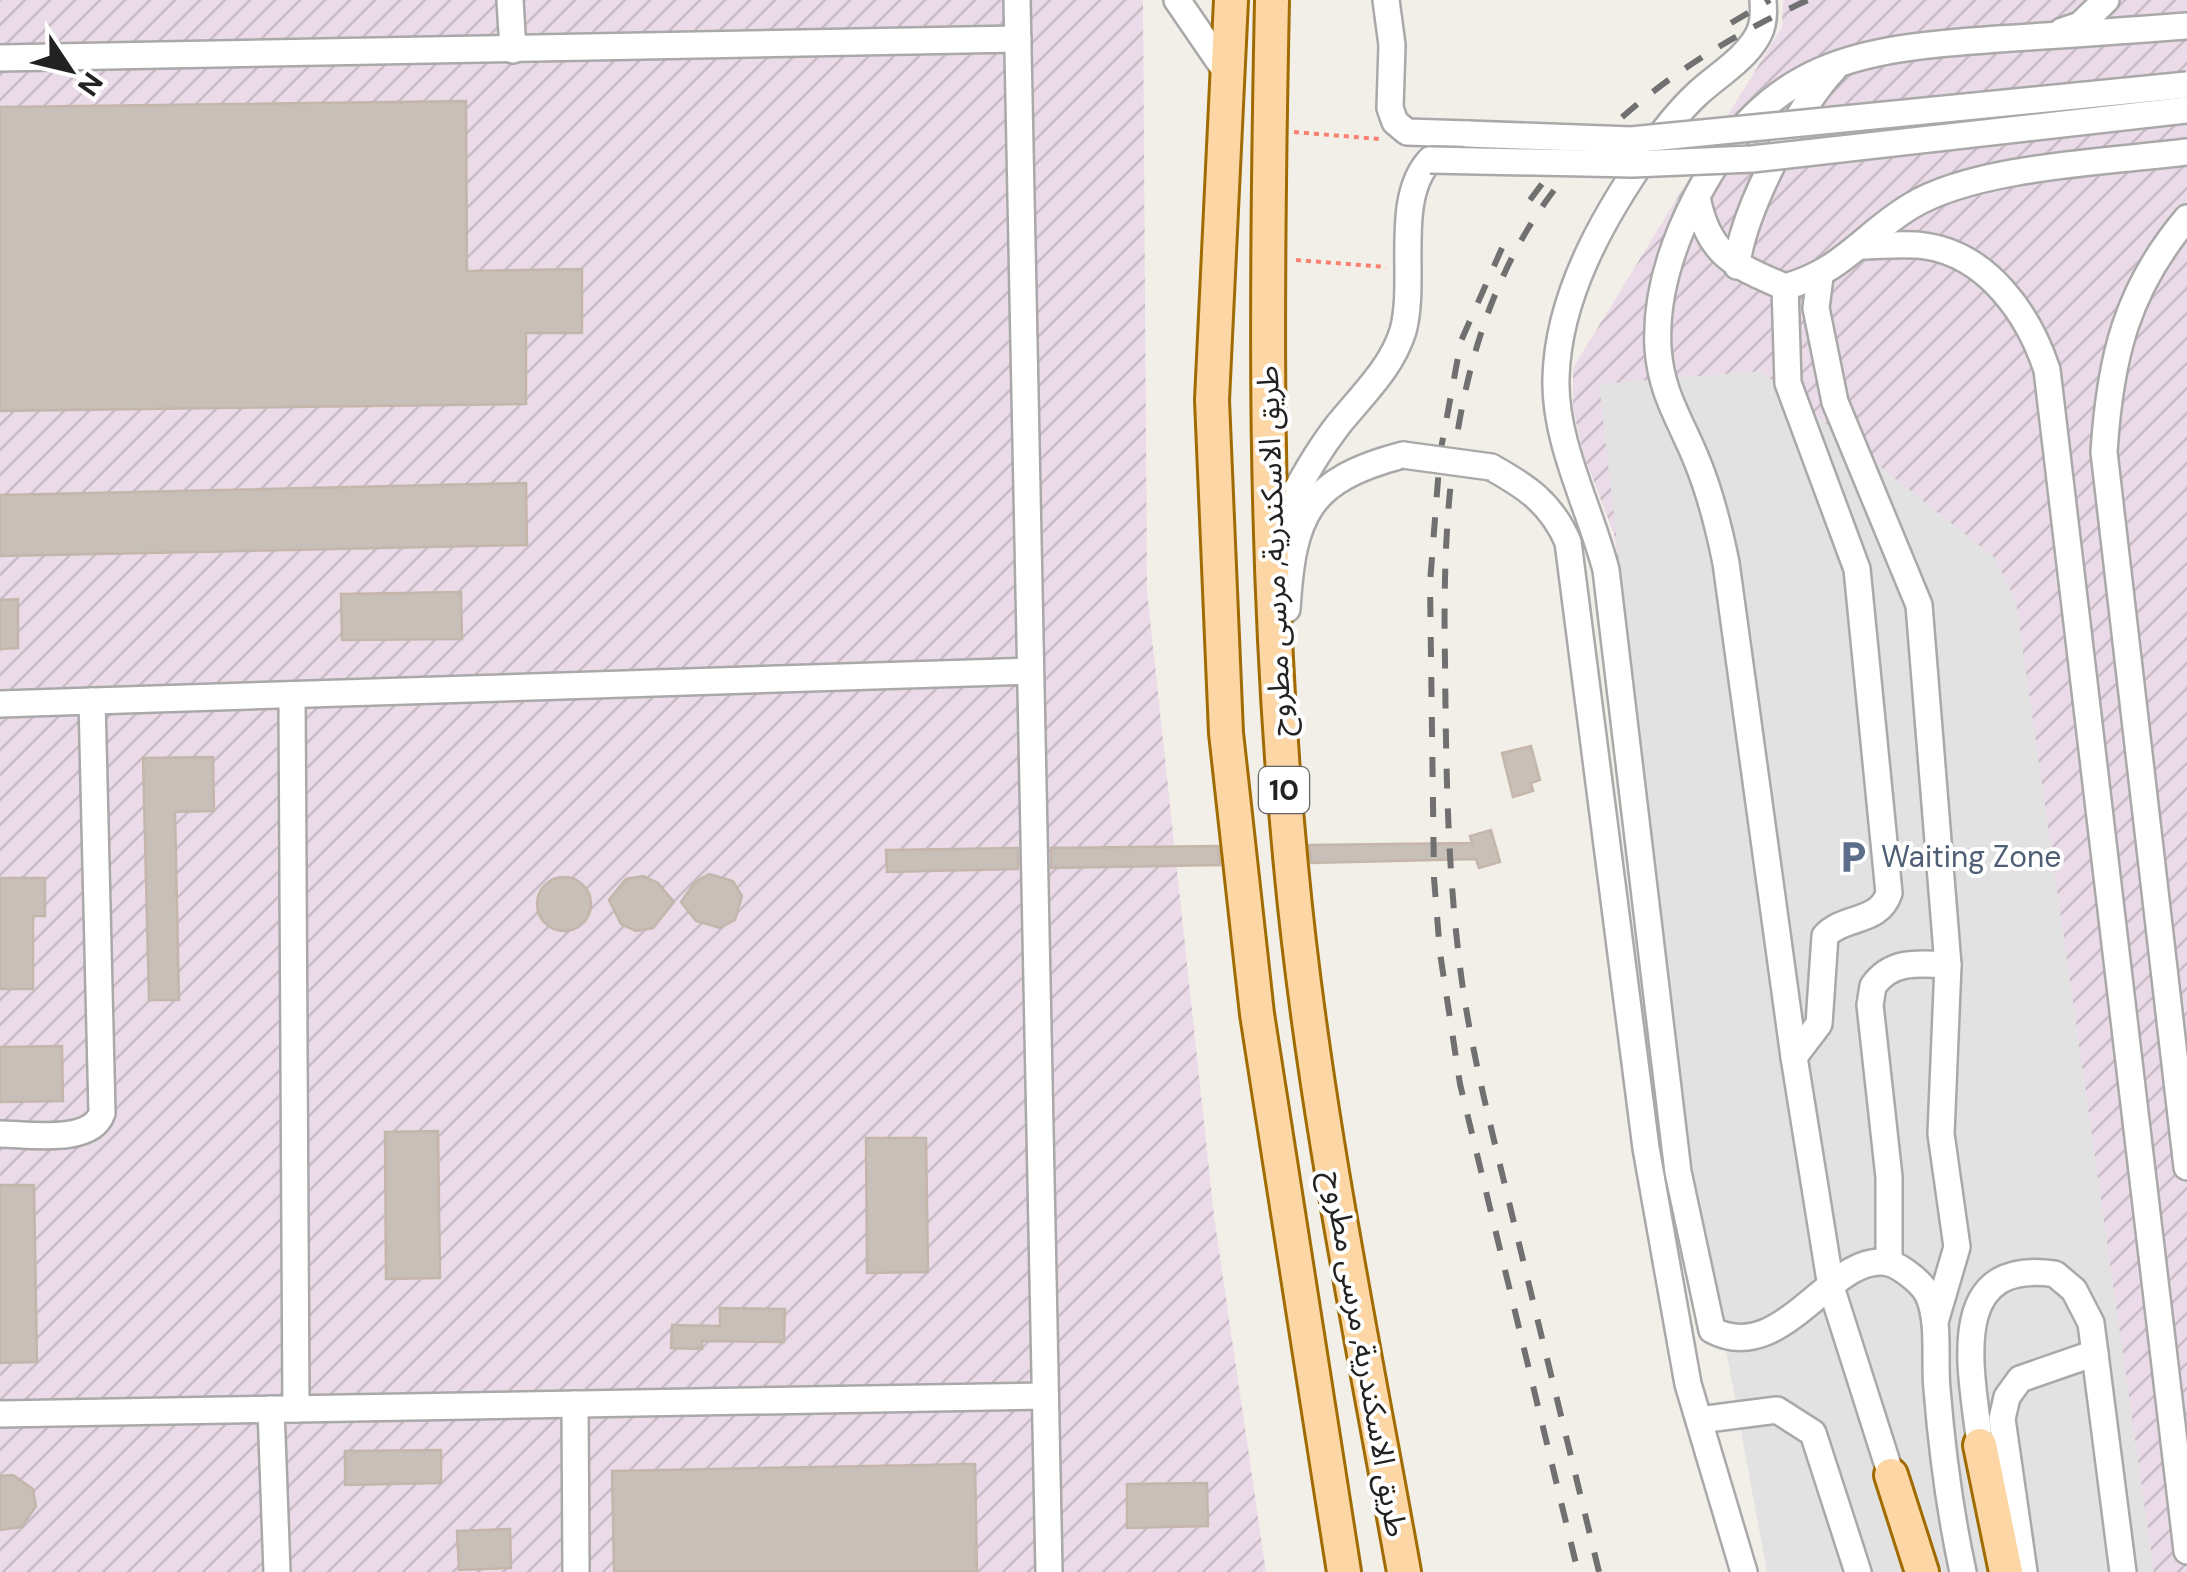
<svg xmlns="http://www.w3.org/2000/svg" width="2187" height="1572" font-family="'DM Sans','Noto Sans Arabic',sans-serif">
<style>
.industrial{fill:url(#industrial-furrows)}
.parking{fill:#e2e2e2}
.building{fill:#c7bfb8;stroke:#c4b6ab;stroke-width:2.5}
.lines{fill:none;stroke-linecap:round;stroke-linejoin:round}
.minor-casing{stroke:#a9a9a9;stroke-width:30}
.major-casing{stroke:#a06b00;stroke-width:38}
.path{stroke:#fa8072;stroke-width:4;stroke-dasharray:5 5;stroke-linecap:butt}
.minor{stroke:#fff;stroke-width:25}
.major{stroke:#fcd6a4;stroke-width:32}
.rail{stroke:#707070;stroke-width:6;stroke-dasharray:20 20;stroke-linecap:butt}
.minor-bridge-casing{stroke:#a9a9a9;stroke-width:30;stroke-linecap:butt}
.minor-bridge{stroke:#fff;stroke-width:25}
.labels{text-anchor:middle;stroke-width:8;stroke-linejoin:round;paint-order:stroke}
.shield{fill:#fff;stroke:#646464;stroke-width:2.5}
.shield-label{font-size:28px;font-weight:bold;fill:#222}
.street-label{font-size:30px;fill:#222;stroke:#fff}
.service-label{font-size:30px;fill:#4e5e75;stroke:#fff;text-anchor:start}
</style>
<defs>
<pattern id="industrial-furrows" width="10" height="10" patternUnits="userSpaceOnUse" patternTransform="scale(2.5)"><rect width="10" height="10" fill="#ebdbe8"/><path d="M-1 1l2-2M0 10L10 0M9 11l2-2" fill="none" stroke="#c9bcc7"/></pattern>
</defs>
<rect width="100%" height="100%" fill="#f2efe9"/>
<g class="industrial">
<polygon points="0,0 1143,0 1147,591 1214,1216 1266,1572 0,1572"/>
<polygon points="1783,0 2187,0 2187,1572 1772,1572 1659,944 1615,537 1583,453 1573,408 1573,368 1782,27"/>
</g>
<polygon class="parking" points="1760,371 1995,558 2016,601 2154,1572 1767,1572 1682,1112 1599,384"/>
<g class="building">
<polygon points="466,101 467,271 582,269 582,333 526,333 526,404 0,411 0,107"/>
<polygon points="526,483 527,545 0,556 0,495"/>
<polygon points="461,592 462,639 342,640 341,594"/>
<polygon points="18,599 18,648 0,649 0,600"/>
<polygon points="1531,746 1540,780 1531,783 1533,791 1513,797 1502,753"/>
<polygon points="213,757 214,811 175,812 179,1000 149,1000 143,758"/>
<polygon points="1491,830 1500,862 1479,868 1476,859 1311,863 1309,845 1472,843 1470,836"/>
<polygon points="1218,846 1220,865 1051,868 1051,848"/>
<polygon points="1018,848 1018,869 887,872 886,850"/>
<polygon points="709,874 733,881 742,896 735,920 720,928 696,921 681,902 695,882"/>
<polygon points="643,876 658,883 674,902 653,928 636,931 621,924 609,900 626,879"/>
<circle cx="564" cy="904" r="27"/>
<polygon points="0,878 45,878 45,916 33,916 33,989 0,989"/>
<polygon points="62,1046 63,1101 0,1102 0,1047"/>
<polygon points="438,1131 440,1278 386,1279 385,1132"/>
<polygon points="866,1138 926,1138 928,1272 867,1273"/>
<polygon points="0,1185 34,1185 37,1362 0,1363"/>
<polygon points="720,1308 785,1309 784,1342 702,1341 702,1349 671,1348 672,1325 720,1326"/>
<polygon points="441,1450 441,1483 345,1485 345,1451"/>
<polygon points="975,1464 977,1572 614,1572 612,1471"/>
<polygon points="13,1475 33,1489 36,1506 22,1527 0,1530 0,1476"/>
<polygon points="1207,1483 1208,1526 1127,1528 1127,1484"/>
<polygon points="510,1529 511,1568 459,1570 457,1531"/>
</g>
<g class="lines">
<g class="minor-casing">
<g id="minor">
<polyline points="510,0 513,50"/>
<polyline points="1017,0 1049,1572"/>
<polyline points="1177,0 1227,73"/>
<polyline points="1386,0 1392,45 1390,108 1395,122 1407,132 1468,134"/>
<path d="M1763,0C1764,13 1764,26 1757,37C1744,60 1715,77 1696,95C1678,112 1661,134 1647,154C1602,219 1558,297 1556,378C1554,442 1590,508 1606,570L1678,1172L1712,1330C1783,1368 1832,1250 1889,1263C1902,1267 1924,1284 1929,1297C1940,1324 1934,1361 1937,1389C1942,1451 1950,1512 1963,1572"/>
<polyline points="2062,31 2080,25 2106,0"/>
<polyline points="0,58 1018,39"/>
<path d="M1697,197C1708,255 1734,265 1785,287C1843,271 1863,235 1911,206C1977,166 2109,162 2187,152"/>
<path d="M2187,218C2126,290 2110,359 2104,452L2187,1167"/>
<path d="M1862,246C1882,246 1905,243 1925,246C1988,255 2029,315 2047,370L2187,1551"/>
<path d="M1737,266C1741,214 1798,106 1834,69"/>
<polyline points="1820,277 1816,308 1835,402 1919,605 1948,965 1941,1134 1957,1247 1935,1322"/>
<path d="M1785,287L1788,383L1857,569L1889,893C1879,924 1844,915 1825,936L1819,1024L1794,1057"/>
<path d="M1491,467C1527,487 1551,503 1568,542L1646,1148L1688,1384L1744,1572"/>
<path d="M1273,538C1291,498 1311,460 1338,425C1362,395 1391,369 1403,331C1417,280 1393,199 1430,160"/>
<path d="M1287,609C1293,515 1307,480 1403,455"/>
<polyline points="292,695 296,1409"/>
<polyline points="0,704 1030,671"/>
<path d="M0,1134C28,1134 91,1145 102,1113L92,701"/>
<path d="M1889,1263V1177L1870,1005L1873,986C1891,960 1919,963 1948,965"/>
<polyline points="575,1404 576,1572"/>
<polyline points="271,1409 277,1572"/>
<polyline points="0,1414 1045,1396"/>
<polyline points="1699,1420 1777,1410 1813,1433 1858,1572"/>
<path d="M1980,1445C1973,1378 1942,1257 2055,1274L2074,1290L2091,1323L2123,1572"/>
<path d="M1891,1475L1831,1287L1794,1057L1726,563C1719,528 1711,495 1697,461C1681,421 1661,394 1658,348C1655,295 1673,242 1697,196C1769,60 1857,49 1998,39C2061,35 2124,31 2187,26"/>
<polyline points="2024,1572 2002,1419 2007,1397 2020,1379 2095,1353"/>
</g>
</g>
<g class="major-casing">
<g id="major">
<polyline points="1231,0 1212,400 1226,733 1257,1014 1344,1572"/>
<path d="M1272,0C1266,293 1263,574 1291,866C1313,1103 1362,1337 1404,1572"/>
<polyline points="1980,1445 2006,1572"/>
<polyline points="1891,1475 1922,1572"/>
</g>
</g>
<g class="path">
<polyline points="1294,132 1379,139"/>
<polyline points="1296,260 1386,267"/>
</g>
<use href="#minor" class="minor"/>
<use href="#major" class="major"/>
<g class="rail">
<polyline points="1731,23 1770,0"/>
<polyline points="1530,200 1553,169 1579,143"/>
<polyline points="1502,248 1461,341 1440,454 1430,583 1434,878 1440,953 1460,1084 1578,1572"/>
<path d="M1599,1572C1569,1447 1538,1323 1508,1198C1489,1119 1468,1039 1459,958C1447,860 1446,761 1445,661C1442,508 1452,338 1542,207C1606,113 1707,46 1808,0"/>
</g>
<g class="minor-bridge-casing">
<g id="minor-bridge">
<polyline points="1468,134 1631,140 2187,85"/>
<polyline points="1430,160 1633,164 1752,159 2187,110"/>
<polyline points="1403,455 1491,467"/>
</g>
</g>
<use href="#minor-bridge" class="minor-bridge"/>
</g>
<defs>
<g id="parking-bare" transform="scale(2.7)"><path d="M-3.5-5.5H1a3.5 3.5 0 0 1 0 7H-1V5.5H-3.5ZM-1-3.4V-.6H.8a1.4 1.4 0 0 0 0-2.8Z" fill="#5c6f8a" stroke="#fff" stroke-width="2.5" paint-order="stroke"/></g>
</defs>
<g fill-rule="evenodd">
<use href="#parking-bare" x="1853" y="857"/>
</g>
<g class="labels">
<rect class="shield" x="1259" y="767" width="50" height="46" rx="8"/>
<g class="shield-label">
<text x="1284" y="800">10</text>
</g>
<g class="street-label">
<text transform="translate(1274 551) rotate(-92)" y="10">طريق الاسكندرية, مرسى مطروح</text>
<text transform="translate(1365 1354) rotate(80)" y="10">طريق الاسكندرية, مرسى مطروح</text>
</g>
<g class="service-label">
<text x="1881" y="867">Waiting Zone</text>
</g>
</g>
<g transform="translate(70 70) rotate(125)" stroke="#ffffff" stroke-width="8" paint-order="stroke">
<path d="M0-8L18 38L0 25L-18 38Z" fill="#222222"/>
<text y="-15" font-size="28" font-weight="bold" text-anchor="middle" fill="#222222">N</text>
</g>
</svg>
